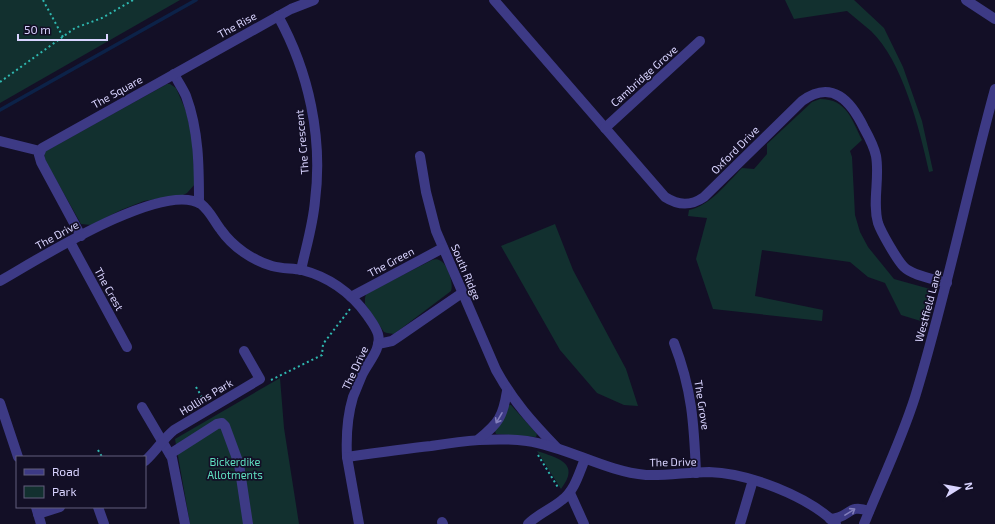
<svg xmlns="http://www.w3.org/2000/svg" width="995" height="524" font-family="'Exo 2',sans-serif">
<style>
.green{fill:#12302f}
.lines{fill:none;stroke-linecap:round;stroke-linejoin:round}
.stream{stroke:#0c2248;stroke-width:3.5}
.path{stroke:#2fb8b0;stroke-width:2;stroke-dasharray:2 3;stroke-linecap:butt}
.minor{stroke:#3d3a85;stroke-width:10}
.oneway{stroke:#837fbc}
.labels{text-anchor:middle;stroke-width:3.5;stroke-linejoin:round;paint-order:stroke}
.street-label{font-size:11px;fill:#d9d4ff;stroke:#130f26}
.park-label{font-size:11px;fill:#5fe0c0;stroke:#130f26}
</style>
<rect width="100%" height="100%" fill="#130f26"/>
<g class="green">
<polygon points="0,0 180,0 0,103"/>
<path d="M785,0H854L884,28L903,67L922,121L933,171L929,172C920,130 902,60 871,31C863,24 855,18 847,11L794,19Z"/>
<polygon points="167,84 170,84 176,88 186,111 192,137 195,184 187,193 181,196 168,197 144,201 121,210 91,225 81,224 45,160 44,153 46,151"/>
<path d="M820,99C847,99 852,120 862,140L850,151L852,157L855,215L860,232L868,247L894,279L930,289L924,322L901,315L885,283L868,277L850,262L762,250L755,296L823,310L822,321L713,309L696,259L707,218L688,216L689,210C711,205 726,184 742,168L754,169L767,154V144L812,102Z"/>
<polygon points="555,224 573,270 626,369 638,406 624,405 597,393 560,350 501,246"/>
<path d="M432,260C435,259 438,259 441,261C448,265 454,285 451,291L394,334L387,333L384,332L365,304V298L366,294Z"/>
<polygon points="280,378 284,428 299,524 190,524 175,439"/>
<polygon points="508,405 511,405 537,434 536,437 496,434 495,431"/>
<path d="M537,451C558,458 581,463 561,489Z"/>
</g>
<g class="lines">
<polyline class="stream" points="0,110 196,0"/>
<g class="path">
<polyline points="43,0 63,37"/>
<polyline points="0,82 75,28 102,18 133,0"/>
<polyline points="271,380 322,355 323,344 350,309"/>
<polyline points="196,387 203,399"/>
<polyline points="98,450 102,457"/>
<polyline points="538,455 559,489"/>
</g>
<g class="minor">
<path d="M494,0L665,197C679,206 691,206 704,197L802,101C832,79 851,101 864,128C869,137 874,146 876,156C880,178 872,202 878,223C881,232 897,260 904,267C913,276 935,279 947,283"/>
<polyline points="966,0 995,19"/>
<path d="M278,16C309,72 323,138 315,201C313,225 306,247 301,270"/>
<path d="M174,74C178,82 183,89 186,96C199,131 199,167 199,203"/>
<polyline points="605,128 700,41"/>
<polyline points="0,141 40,151"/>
<path d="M420,156L426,192L436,231L496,370C513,401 532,422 557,448"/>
<polyline points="81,236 41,162 39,155 42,148 291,9 314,0"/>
<polyline points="70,242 127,347"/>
<path d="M0,281C37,260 162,180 201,204C210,211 214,221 221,230C233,247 252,260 272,266C282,269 292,268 302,270C329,277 351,293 367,315C371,321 376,327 378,334C382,349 368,362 362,375C359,382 356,390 353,397C347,417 346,437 347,457C375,453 403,449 431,446C464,441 494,437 527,441C568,447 604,471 646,475C667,476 688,472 709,472C748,473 808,496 836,524"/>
<polyline points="351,297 443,248"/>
<path d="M674,343C692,389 694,424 696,473"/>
<polyline points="378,344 392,341 398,337 462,293"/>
<polyline points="0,403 18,457"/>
<polyline points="142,407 172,458 185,524"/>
<path d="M479,439C499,423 503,416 507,391"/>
<polyline points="170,454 217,424 222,423 225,426 239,464 248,524"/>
<polyline points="347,457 359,524"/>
<path d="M145,461C156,451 163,439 174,430L260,379L244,351"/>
<polyline points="570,493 584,524"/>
<polyline points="36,507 41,524"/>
<polyline points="98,507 104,524"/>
<polyline points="38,514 60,507"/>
<path d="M830,519C851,518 847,503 869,511"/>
<polyline points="442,522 443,524"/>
<path d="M528,524C538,514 551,509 562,500C575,490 579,473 585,459"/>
<polyline points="740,524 753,480"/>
<path d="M864,524C881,482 901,441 915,397C946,296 967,191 995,89"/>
</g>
</g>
<defs><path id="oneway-shaft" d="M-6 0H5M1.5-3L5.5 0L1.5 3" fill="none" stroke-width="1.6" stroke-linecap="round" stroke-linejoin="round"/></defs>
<g class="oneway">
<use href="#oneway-shaft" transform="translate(499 418) rotate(120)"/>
<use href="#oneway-shaft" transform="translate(850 512) rotate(-32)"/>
</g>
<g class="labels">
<g class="street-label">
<text transform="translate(237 25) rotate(-29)" y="4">The Rise</text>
<text transform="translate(644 76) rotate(-42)" y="4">Cambridge Grove</text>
<text transform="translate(117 92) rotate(-29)" y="4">The Square</text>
<text transform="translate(302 142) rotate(-95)" y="4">The Crescent</text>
<text transform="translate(735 150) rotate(-45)" y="4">Oxford Drive</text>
<text transform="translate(57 235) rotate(-29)" y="4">The Drive</text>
<text transform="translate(391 262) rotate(-28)" y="4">The Green</text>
<text transform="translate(466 272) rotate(67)" y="4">South Ridge</text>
<text transform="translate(109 289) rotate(61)" y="4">The Crest</text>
<text transform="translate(928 306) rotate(-75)" y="4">Westfield Lane</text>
<text transform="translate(355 368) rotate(-65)" y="4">The Drive</text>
<text transform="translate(206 397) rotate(-31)" y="4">Hollins Park</text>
<text transform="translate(702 405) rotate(81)" y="4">The Grove</text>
<text transform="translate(673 462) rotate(-1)" y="4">The Drive</text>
</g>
<g class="park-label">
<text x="235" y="466">Bickerdike<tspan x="235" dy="13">Allotments</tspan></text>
</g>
</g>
<rect x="16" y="456" width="130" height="52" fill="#130f26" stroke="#625e7d"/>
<rect x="24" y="469" width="20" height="6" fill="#3d3a85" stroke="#625e7d"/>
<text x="52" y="476" font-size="12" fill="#d9d4ff">Road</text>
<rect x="24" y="486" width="20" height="12" fill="#12302f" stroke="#625e7d"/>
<text x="52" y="496" font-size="12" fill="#d9d4ff">Park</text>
<g transform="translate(959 488) rotate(79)" stroke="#130f26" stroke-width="3" paint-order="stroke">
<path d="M0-3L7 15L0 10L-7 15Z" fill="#d9d4ff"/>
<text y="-6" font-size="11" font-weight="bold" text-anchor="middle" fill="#d9d4ff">N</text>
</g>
<path d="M18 34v6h89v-6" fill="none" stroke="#d9d4ff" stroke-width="2"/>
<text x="24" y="34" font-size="12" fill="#d9d4ff" stroke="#130f26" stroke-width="3" paint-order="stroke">50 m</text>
</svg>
